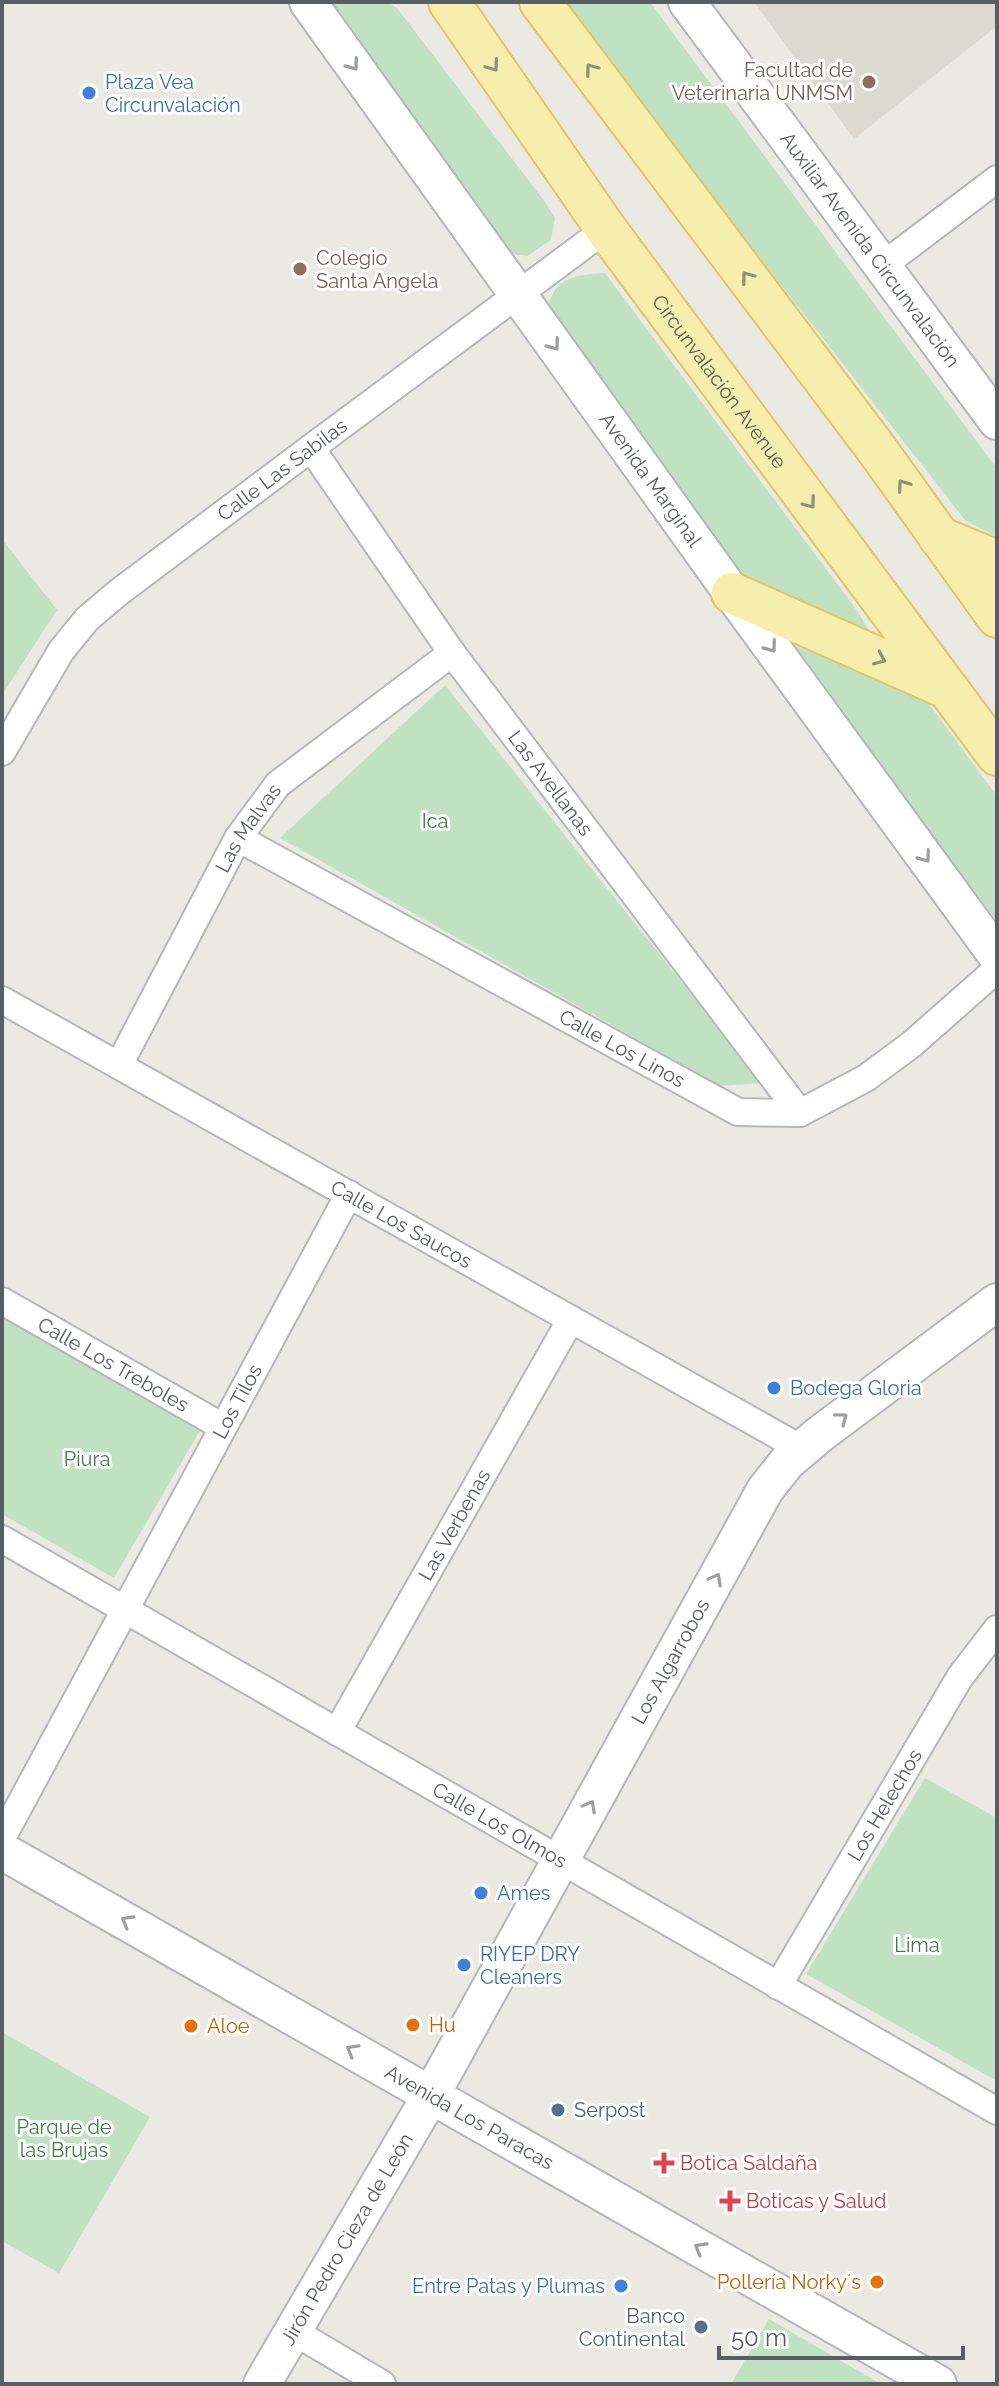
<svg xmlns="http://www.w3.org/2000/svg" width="999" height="2386" font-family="Raleway,sans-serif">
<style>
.education{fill:#dbd9d0}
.green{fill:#c0e1c2}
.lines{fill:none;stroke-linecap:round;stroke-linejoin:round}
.street-casing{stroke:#b4b7bb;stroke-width:30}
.secondary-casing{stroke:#b3b6bb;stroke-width:40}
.primary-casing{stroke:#e2c564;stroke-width:44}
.street{stroke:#fff;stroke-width:26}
.secondary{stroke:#fff;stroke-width:36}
.primary{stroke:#f6eeac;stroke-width:40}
.oneway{stroke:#9c9ea0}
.oneway2{stroke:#91907b}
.education-dot{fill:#8d6e63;stroke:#fff;stroke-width:3}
.shop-dot{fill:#3f7fe0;stroke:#fff;stroke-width:3}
.food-dot{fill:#e8710a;stroke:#fff;stroke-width:3}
.service-dot{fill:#5c6f8a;stroke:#fff;stroke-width:3}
.health-dot{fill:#e0444e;stroke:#fff;stroke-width:3}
.labels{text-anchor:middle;stroke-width:6;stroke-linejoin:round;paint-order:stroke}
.education-label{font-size:20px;fill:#785e54;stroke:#fff;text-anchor:end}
.shop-label{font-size:20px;fill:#366cbe;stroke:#fff;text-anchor:start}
.street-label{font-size:20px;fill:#5a5d61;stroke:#fff}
.park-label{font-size:20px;fill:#3c7e43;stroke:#fff}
.food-label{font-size:20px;fill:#c56008;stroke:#fff;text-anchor:start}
.service-label{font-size:20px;fill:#4e5e75;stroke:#fff;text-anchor:start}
.health-label{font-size:20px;fill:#be3a42;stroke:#fff;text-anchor:start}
</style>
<rect width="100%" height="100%" fill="#ebeae2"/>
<polygon class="education" points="754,2 997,2 997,26 854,139"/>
<g class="green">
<polygon points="318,2 387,2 397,8 545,202 555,218 551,240 527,256 504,253"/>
<polygon points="568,2 650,2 997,469 997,537 965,520 563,6"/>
<path d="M605,273L853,605L877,642L773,600L722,560L546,320C550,280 568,275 605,273Z"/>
<polygon points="2,539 57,610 2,695"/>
<polygon points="789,631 905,687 929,704 997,796 997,921 782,638"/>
<polygon points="445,685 762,1083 720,1086 280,838"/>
<polygon points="2,1312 202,1427 114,1578 2,1514"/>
<polygon points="925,1778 997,1818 997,2081 806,1974"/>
<polygon points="2,2032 150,2117 59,2273 2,2241"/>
<polygon points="769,2319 881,2384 731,2384"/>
</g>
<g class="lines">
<g class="street-casing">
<g id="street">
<polyline points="882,266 997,179"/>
<path id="s1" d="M311,448L452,653L800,1113"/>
<path id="s2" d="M2,752L61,651L87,619L119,592L311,448L606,229"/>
<path id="s3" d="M238,838L738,1112L800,1113L866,1078L912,1044L997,969"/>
<path id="s4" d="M2,1000L802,1449"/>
<path id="s5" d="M119,1065L238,838L278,784L452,653"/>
<path id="s6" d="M2,1301L223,1427"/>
<path id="s7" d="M2,1539L997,2111"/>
<path id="s8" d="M337,1732L571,1319"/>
<path id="s9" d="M2,1838L349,1194"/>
<path id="s10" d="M778,1986L960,1677L997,1629"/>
<polyline points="293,2331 382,2384"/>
</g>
</g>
<g class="secondary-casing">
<g id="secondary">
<path id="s11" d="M308,2L732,593L997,956"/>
<path id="s12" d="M687,2L997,421"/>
<path id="s13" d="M2,1851L938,2384"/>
<path id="s14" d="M262,2384L431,2095L765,1490L787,1462L820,1434L997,1302"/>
</g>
</g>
<g class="primary-casing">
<g id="primary">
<path id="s15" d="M449,2L606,229L997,755"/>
<polyline points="540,2 878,451 997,617"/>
<polyline points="939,537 997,561"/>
<polyline points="732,593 944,687"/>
</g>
</g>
<use href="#street" class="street"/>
<use href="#secondary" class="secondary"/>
<use href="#primary" class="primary"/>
</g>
<defs><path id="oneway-chevron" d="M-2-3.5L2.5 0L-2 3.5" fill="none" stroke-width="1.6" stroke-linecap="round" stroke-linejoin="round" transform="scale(2)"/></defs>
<g class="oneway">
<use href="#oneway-chevron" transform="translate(353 65) rotate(54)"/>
<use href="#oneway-chevron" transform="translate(554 345) rotate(54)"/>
<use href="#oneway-chevron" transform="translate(771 647) rotate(54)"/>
<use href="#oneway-chevron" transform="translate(925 857) rotate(54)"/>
<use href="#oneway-chevron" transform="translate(842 1418) rotate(-37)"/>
<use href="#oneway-chevron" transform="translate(716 1579) rotate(-61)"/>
<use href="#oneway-chevron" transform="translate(590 1806) rotate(-61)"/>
<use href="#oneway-chevron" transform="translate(127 1921) rotate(-150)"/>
<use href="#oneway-chevron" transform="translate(352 2050) rotate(-150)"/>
<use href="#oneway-chevron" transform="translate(700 2248) rotate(-150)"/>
</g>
<g class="oneway2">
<use href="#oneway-chevron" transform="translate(493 66) rotate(55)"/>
<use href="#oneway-chevron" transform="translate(591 69) rotate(-127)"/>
<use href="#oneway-chevron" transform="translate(747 277) rotate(-127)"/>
<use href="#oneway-chevron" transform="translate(903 485) rotate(-125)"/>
<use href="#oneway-chevron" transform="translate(810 503) rotate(53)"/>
<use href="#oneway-chevron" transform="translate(880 659) rotate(24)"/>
</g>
<g class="education-dot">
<circle cx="869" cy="82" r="8"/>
<circle cx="300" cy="269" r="8"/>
</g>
<g class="shop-dot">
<circle cx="89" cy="93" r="8"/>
<circle cx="774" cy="1388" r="8"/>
<circle cx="481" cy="1893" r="8"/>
<circle cx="464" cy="1965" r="8"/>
<circle cx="621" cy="2286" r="8"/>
</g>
<g class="food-dot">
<circle cx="413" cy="2025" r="8"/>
<circle cx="191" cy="2026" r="8"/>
<circle cx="877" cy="2282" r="8"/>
</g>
<g class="service-dot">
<circle cx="558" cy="2110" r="8"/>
<circle cx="701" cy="2327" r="8"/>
</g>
<g class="health-dot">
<path d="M660 2151h8v8h8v8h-8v8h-8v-8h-8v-8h8z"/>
<path d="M726 2189h8v8h8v8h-8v8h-8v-8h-8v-8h8z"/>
</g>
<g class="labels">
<g class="education-label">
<text x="853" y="77">Facultad de<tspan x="853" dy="23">Veterinaria UNMSM</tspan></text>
<text x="316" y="265" text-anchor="start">Colegio<tspan x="316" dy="23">Santa Angela</tspan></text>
</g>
<g class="shop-label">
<text x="105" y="89">Plaza Vea<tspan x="105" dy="23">Circunvalación</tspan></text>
<text x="790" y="1395">Bodega Gloria</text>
<text x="497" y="1900">Ames</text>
<text x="480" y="1961">RIYEP DRY<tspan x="480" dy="23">Cleaners</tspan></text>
<text x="605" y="2293" text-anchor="end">Entre Patas y Plumas</text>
</g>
<g class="street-label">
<text dy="7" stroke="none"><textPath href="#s12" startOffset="308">Auxiliar Avenida Circunvalación</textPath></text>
<text dy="7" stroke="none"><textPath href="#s15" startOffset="466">Circunvalación Avenue</textPath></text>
<text dy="7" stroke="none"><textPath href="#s2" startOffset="404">Calle Las Sabilas</textPath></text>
<text dy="7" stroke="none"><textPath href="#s11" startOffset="588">Avenida Marginal</textPath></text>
<text dy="7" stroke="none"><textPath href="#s1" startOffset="412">Las Avellanas</textPath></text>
<text dy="7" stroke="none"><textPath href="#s5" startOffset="270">Las Malvas</textPath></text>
<text dy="7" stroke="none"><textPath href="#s3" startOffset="438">Calle Los Linos</textPath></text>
<text dy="7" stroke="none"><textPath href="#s4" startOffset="458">Calle Los Saucos</textPath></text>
<text dy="7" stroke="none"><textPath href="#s6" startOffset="128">Calle Los Treboles</textPath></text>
<text dy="7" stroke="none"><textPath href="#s9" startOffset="496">Los Tilos</textPath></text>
<text dy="7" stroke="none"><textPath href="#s8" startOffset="238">Las Verbenas</textPath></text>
<text dy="7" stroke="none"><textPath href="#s14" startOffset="830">Los Algarrobos</textPath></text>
<text dy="7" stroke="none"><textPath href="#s10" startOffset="210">Los Helechos</textPath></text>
<text dy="7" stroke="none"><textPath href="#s7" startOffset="574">Calle Los Olmos</textPath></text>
<text dy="7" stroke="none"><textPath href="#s13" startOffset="538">Avenida Los Paracas</textPath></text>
<text dy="7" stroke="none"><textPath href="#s14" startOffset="168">Jirón Pedro Cieza de León</textPath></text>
</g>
<g class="park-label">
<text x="435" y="828">Ica</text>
<text x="87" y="1466">Piura</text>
<text x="917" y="1952">Lima</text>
<text x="64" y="2134">Parque de<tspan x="64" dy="23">las Brujas</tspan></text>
</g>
<g class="food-label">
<text x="429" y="2032">Hu</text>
<text x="207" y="2033">Aloe</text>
<text x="861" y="2289" text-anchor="end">Pollería Norky´s</text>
</g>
<g class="service-label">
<text x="574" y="2117">Serpost</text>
<text x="685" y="2323" text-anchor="end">Banco<tspan x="685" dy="23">Continental</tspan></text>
</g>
<g class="health-label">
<text x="680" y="2170">Botica Saldaña</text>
<text x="746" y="2208">Boticas y Salud</text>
</g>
</g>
<rect width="999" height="2386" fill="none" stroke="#5a5d61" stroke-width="8"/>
<path d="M719 2346v12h244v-12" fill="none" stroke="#5a5d61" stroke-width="4"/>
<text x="731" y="2346" font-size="24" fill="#5a5d61" stroke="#ffffff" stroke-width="6" paint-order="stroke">50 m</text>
</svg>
